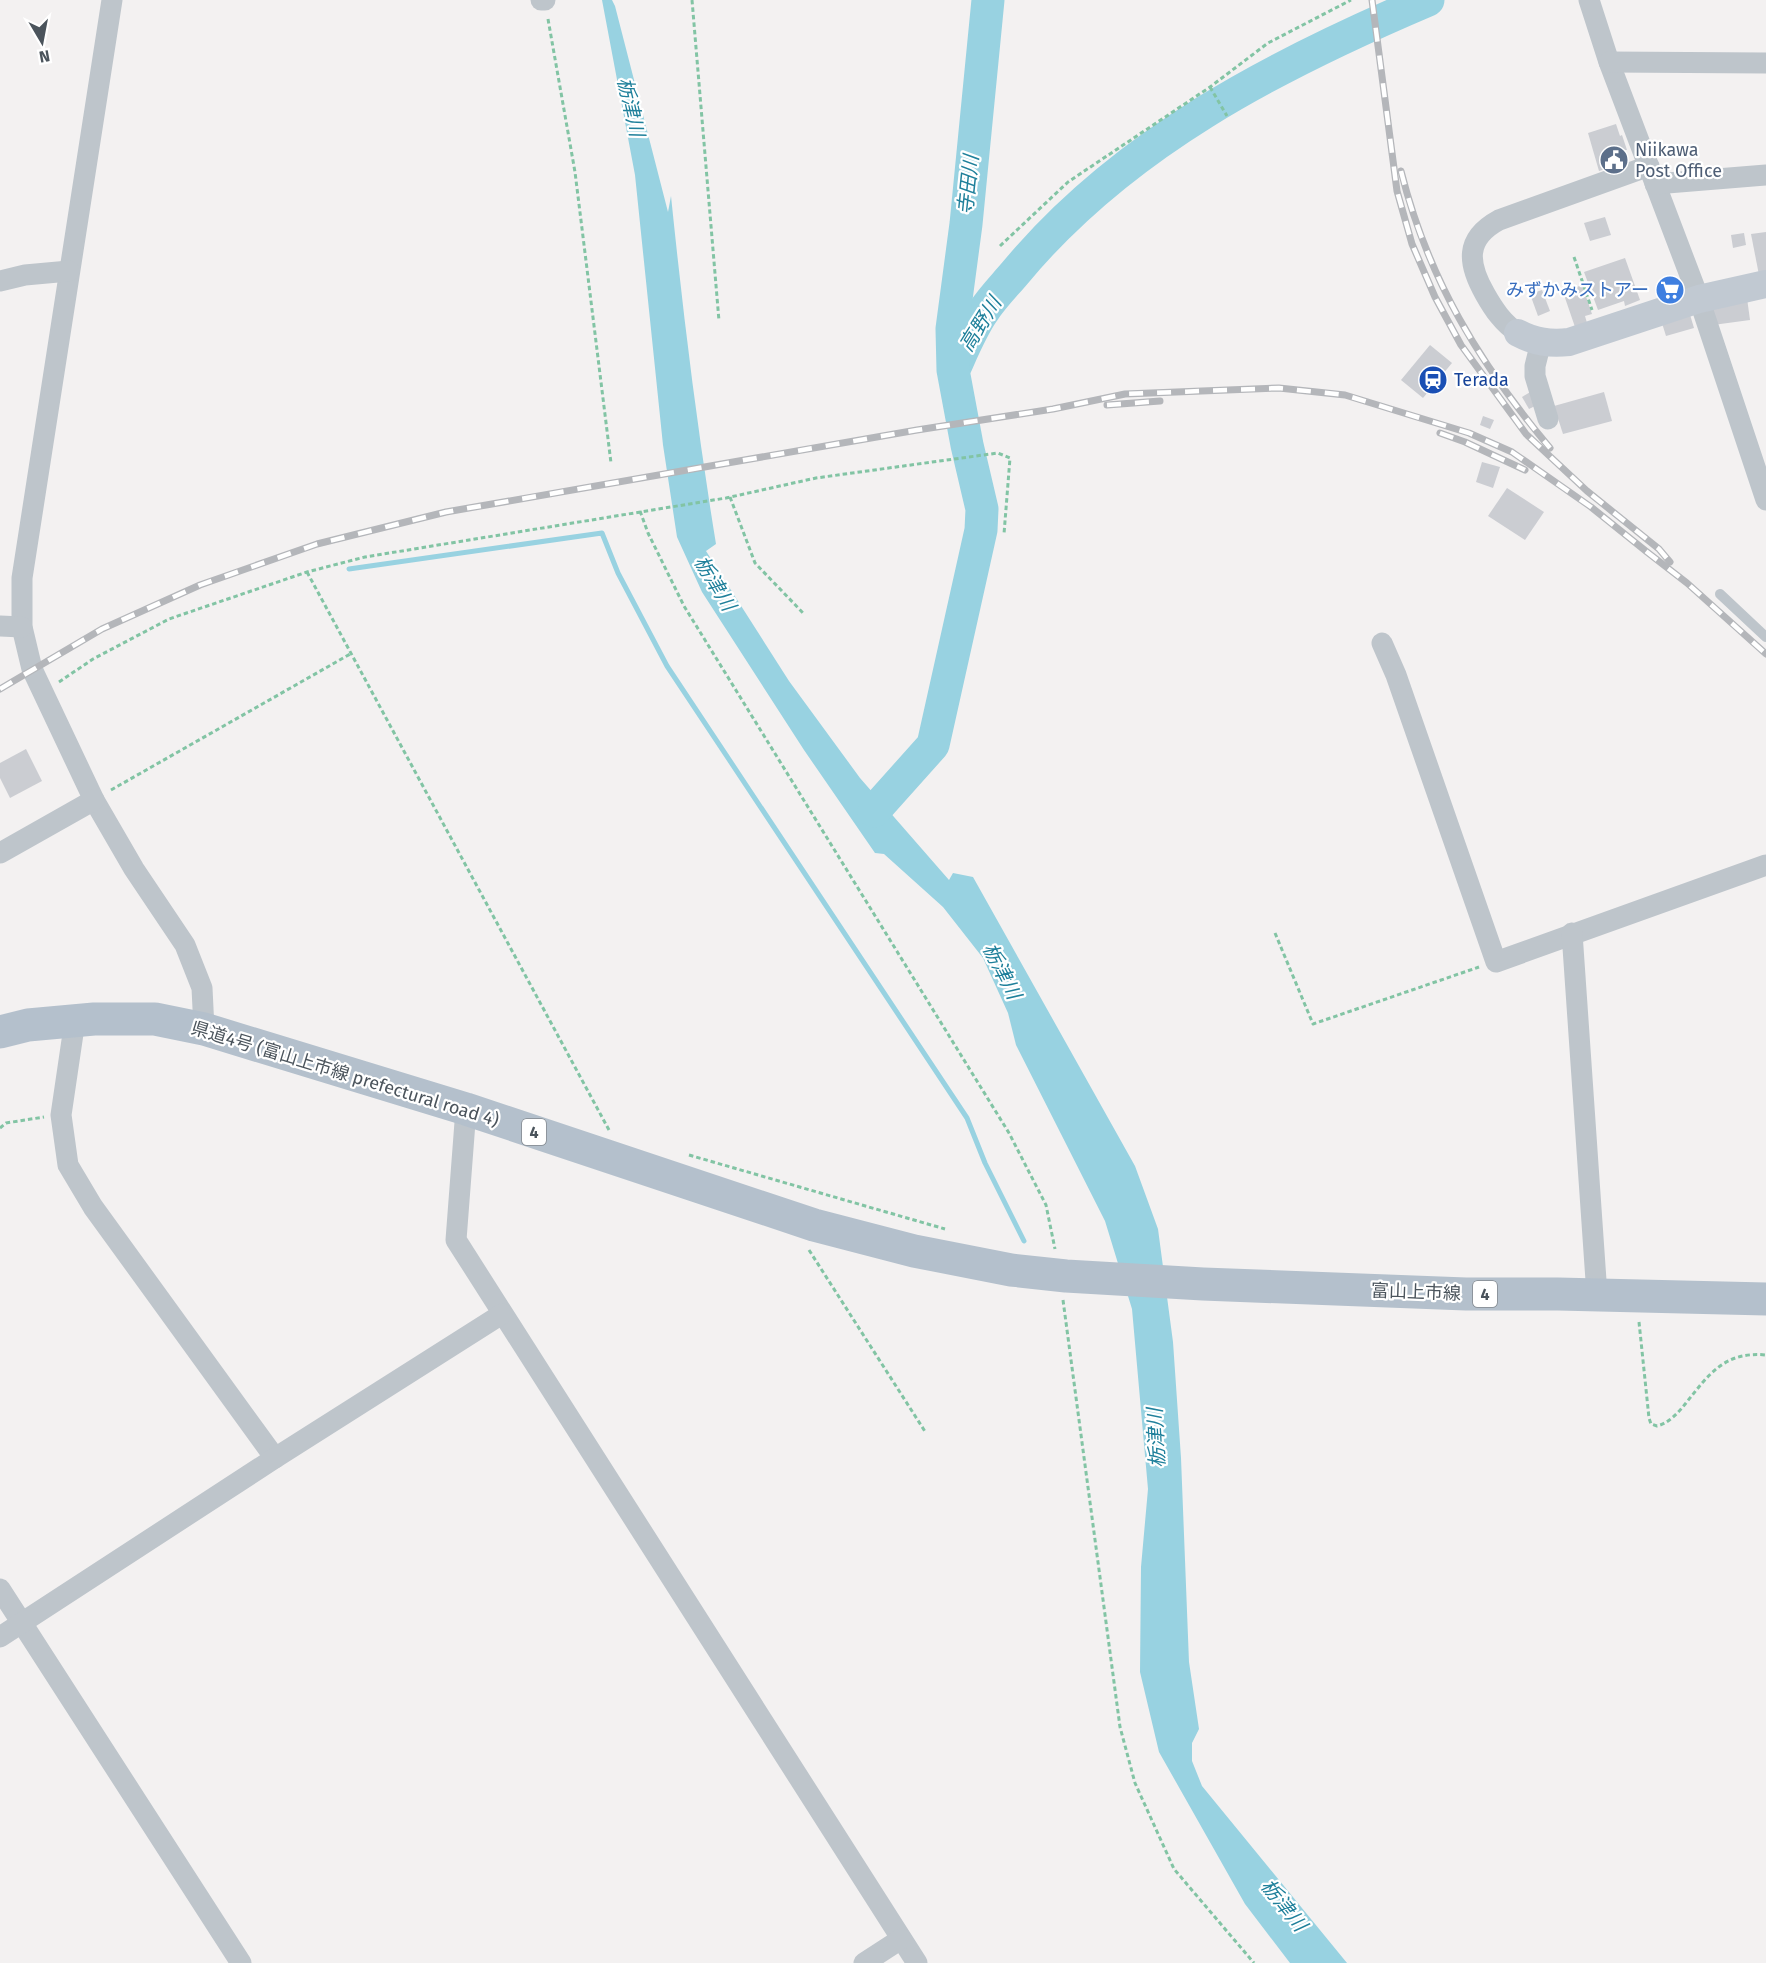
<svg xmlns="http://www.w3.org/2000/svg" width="1766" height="1963" font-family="'Fira Sans','Noto Sans JP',sans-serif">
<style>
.water{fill:#98d2e1}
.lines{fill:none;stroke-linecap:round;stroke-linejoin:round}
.stream{stroke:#98d2e1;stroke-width:5}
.river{stroke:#98d2e1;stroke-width:33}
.building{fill:#cbcdd2}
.path{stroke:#82c4a4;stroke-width:3;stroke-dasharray:4.5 3;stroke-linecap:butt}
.lane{stroke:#bec5cb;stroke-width:10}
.street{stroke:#bec5cb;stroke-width:21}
.secondary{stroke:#c1c9d2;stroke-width:28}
.primary{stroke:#b4c0cc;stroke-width:33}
.rail-casing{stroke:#b4b6ba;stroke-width:7}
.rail{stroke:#fff;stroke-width:4.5;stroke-dasharray:14;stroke-linecap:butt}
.labels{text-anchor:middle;stroke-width:4.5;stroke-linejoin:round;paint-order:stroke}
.shield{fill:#fff;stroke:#81878d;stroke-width:1.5}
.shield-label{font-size:16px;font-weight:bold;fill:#4b545c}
.service-label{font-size:18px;fill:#4e5e75;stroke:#fff;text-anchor:start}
.shop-label{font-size:18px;fill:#366cbe;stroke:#fff;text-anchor:end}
.transit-label{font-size:18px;fill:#164399;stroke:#fff;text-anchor:start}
.street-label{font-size:18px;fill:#4b545c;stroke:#fff}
.water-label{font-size:20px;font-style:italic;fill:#1f809b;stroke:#fff}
</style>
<rect width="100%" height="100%" fill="#f3f1f1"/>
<path class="water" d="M602,0H612L615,6L668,212L671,196C683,313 697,428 716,544L706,551L789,681L860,778L949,880L953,873L973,877L1135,1166L1158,1229L1173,1342L1181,1458L1189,1662L1199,1729L1192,1743V1761L1202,1786L1347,1963H1290L1245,1904L1159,1752L1140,1672L1141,1567L1148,1489L1132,1309L1105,1221L1016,1045L1008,1013L983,958L943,907L884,854L875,853L804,750L702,592L677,537L663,445L635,175Z"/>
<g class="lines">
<polyline class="stream" points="349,569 602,533 618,573 667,666 967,1118 985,1163 1024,1241"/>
<g class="river">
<path d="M956,365C964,347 972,328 983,312C992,298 1004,286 1015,273C1123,143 1275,65 1428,0"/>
<polyline points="874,811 933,745 981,530 982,509 967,445 953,370 952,329 966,224 988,0"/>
</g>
</g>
<g class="building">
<polygon points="1616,124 1620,136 1622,135 1627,150 1624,150 1627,162 1599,171 1588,133"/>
<polygon points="1605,217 1611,235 1590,241 1584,223"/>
<polygon points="1766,232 1766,274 1759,275 1751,234"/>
<polygon points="1744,233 1746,245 1733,248 1731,235"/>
<polygon points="1625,258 1640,300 1625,306 1624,301 1598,310 1584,272"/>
<polygon points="1582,285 1592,314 1585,316 1587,323 1575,327 1563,292"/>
<polygon points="1542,290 1550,311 1538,316 1530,294"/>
<polygon points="1747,298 1750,320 1713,325 1710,303"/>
<polygon points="1688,308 1694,328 1666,336 1660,317"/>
<polygon points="1430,345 1452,363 1423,398 1401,380"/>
<polygon points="1532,391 1539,404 1529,409 1522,397"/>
<polygon points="1604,392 1612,421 1563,434 1554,406"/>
<polygon points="1483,416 1494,420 1490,429 1480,425"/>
<polygon points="1482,462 1500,467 1493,488 1476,482"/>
<polygon points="1507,488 1544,512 1525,540 1488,516"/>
<polygon points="26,749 42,781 10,798 0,778 0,763"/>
</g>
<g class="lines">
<g class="path">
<polyline points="692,0 719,321"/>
<polyline points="548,19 575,172 611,463"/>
<polyline points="1210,87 1227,116"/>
<polyline points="1000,246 1068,182 1210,87 1268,43 1351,0"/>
<polyline points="1574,257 1592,310"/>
<polyline points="730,497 755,563 804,614"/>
<polyline points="640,511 648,533 684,606 1009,1133 1046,1205 1055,1249"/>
<polyline points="307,572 609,1130"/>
<polyline points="59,682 93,659 169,619 307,572 365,557 726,498 816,478 998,453 1010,458 1004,534"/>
<polyline points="111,790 352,653"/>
<polyline points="1275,933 1313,1024 1479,967"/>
<polyline points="0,1128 6,1123 44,1117"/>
<polyline points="689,1155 945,1229"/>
<polyline points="809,1250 926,1433"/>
<polyline points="1063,1300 1120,1727 1135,1783 1174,1869 1254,1963"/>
<path d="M1639,1322L1649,1418L1651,1424L1657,1426C1669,1423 1678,1413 1686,1403C1709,1374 1725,1351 1766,1355"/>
</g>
<polyline class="lane" points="1720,594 1766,637"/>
<g class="street">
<polyline points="112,0 22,578 22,627 32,669 94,800 134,869 185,945 202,988 204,1029"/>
<polyline points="541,0 545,0"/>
<polyline points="1589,0 1609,62 1699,299 1766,500"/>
<polyline points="1609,62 1766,63"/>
<polyline points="1655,184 1766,175"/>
<polyline points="0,281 25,275 69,271"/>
<path d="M1518,333C1503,323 1494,310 1485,294C1468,264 1464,239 1499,220L1649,166"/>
<polyline points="1541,342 1535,366 1535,376 1548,419"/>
<polyline points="0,626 22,627"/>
<polyline points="1382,643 1396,675 1496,962 1766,865"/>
<polyline points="0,853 94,800"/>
<polyline points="1572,933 1597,1295"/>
<polyline points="75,1020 61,1115 68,1165 93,1207 275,1458"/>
<polyline points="466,1109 456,1240 917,1963"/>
<polyline points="0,1589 241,1963"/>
<polyline points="0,1637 275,1458 502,1314"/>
<polyline points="864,1963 901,1939"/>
</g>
<path class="secondary" d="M1518,333C1535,342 1550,344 1569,342L1699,299L1766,284"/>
<polyline class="primary" points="0,1032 28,1025 94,1019 155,1019 204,1029 466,1109 814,1225 914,1251 1011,1270 1066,1276 1203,1284 1466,1294 1558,1294 1766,1299"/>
<g class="rail-casing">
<g id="rail">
<polyline points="1372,0 1397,191 1412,244 1435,297 1461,345 1526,434 1587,491 1659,549 1670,562"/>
<path d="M1401,171C1428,279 1479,363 1550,448"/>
<polyline points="1107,405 1160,401"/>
<polyline points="1440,433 1465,442 1525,470"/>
<polyline points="0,689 102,629 200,585 317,544 446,512 917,430 1053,409 1125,394 1279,388 1345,395 1469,433 1512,452 1591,507 1647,552 1687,583 1766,654"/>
</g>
</g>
<use href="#rail" class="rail"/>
</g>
<defs>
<g id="civic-disc" transform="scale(1.5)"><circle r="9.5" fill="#5c6f8a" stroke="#fff"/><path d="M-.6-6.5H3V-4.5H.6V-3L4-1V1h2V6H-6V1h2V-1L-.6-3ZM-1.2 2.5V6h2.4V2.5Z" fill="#fff"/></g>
<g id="supermarket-disc" transform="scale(1.5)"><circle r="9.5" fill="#3f7fe0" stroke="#fff"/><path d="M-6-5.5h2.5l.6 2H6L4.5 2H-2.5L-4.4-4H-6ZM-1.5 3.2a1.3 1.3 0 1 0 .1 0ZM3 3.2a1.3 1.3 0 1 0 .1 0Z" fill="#fff"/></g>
<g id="station-disc" transform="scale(1.5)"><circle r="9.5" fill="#1a4fb4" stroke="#fff"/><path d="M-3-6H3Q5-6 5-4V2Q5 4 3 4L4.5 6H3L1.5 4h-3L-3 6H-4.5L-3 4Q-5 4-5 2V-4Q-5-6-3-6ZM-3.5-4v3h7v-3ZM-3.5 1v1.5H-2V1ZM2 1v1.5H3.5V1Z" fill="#fff"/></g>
</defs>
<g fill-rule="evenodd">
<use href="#civic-disc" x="1614" y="160"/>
<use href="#supermarket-disc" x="1670" y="290"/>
<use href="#station-disc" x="1433" y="380"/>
</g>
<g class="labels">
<g class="shield">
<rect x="522" y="1119" width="24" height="26" rx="4.5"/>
<rect x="1473" y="1281" width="24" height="26" rx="4.5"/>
</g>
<g class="shield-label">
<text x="534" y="1138">4</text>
<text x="1485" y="1300">4</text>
</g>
<g class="service-label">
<text x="1635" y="156">Niikawa<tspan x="1635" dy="21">Post Office</tspan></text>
</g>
<g class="shop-label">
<text x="1649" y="296">みずかみストアー</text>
</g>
<g class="transit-label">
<text x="1454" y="386">Terada</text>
</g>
<g class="street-label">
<text transform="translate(345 1074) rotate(17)" y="6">県道4号 (富山上市線 prefectural road 4)</text>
<text transform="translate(1416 1292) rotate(2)" y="6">富山上市線</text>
</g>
<g class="water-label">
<text transform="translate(631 107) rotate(77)" y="7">栃津川</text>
<text transform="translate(968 185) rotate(-84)" y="7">寺田川</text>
<text transform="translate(980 324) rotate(-58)" y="7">高野川</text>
<text transform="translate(715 583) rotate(59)" y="7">栃津川</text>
<text transform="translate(1002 971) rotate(63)" y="7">栃津川</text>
<text transform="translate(1156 1438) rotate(-93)" y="7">栃津川</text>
<text transform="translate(1284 1905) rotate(51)" y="7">栃津川</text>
</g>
</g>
<g transform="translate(42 42) rotate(170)" stroke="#ffffff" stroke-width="4.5" paint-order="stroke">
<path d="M0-4.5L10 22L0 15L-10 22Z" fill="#4b545c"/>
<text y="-9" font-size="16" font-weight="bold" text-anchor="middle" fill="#4b545c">N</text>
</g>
</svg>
